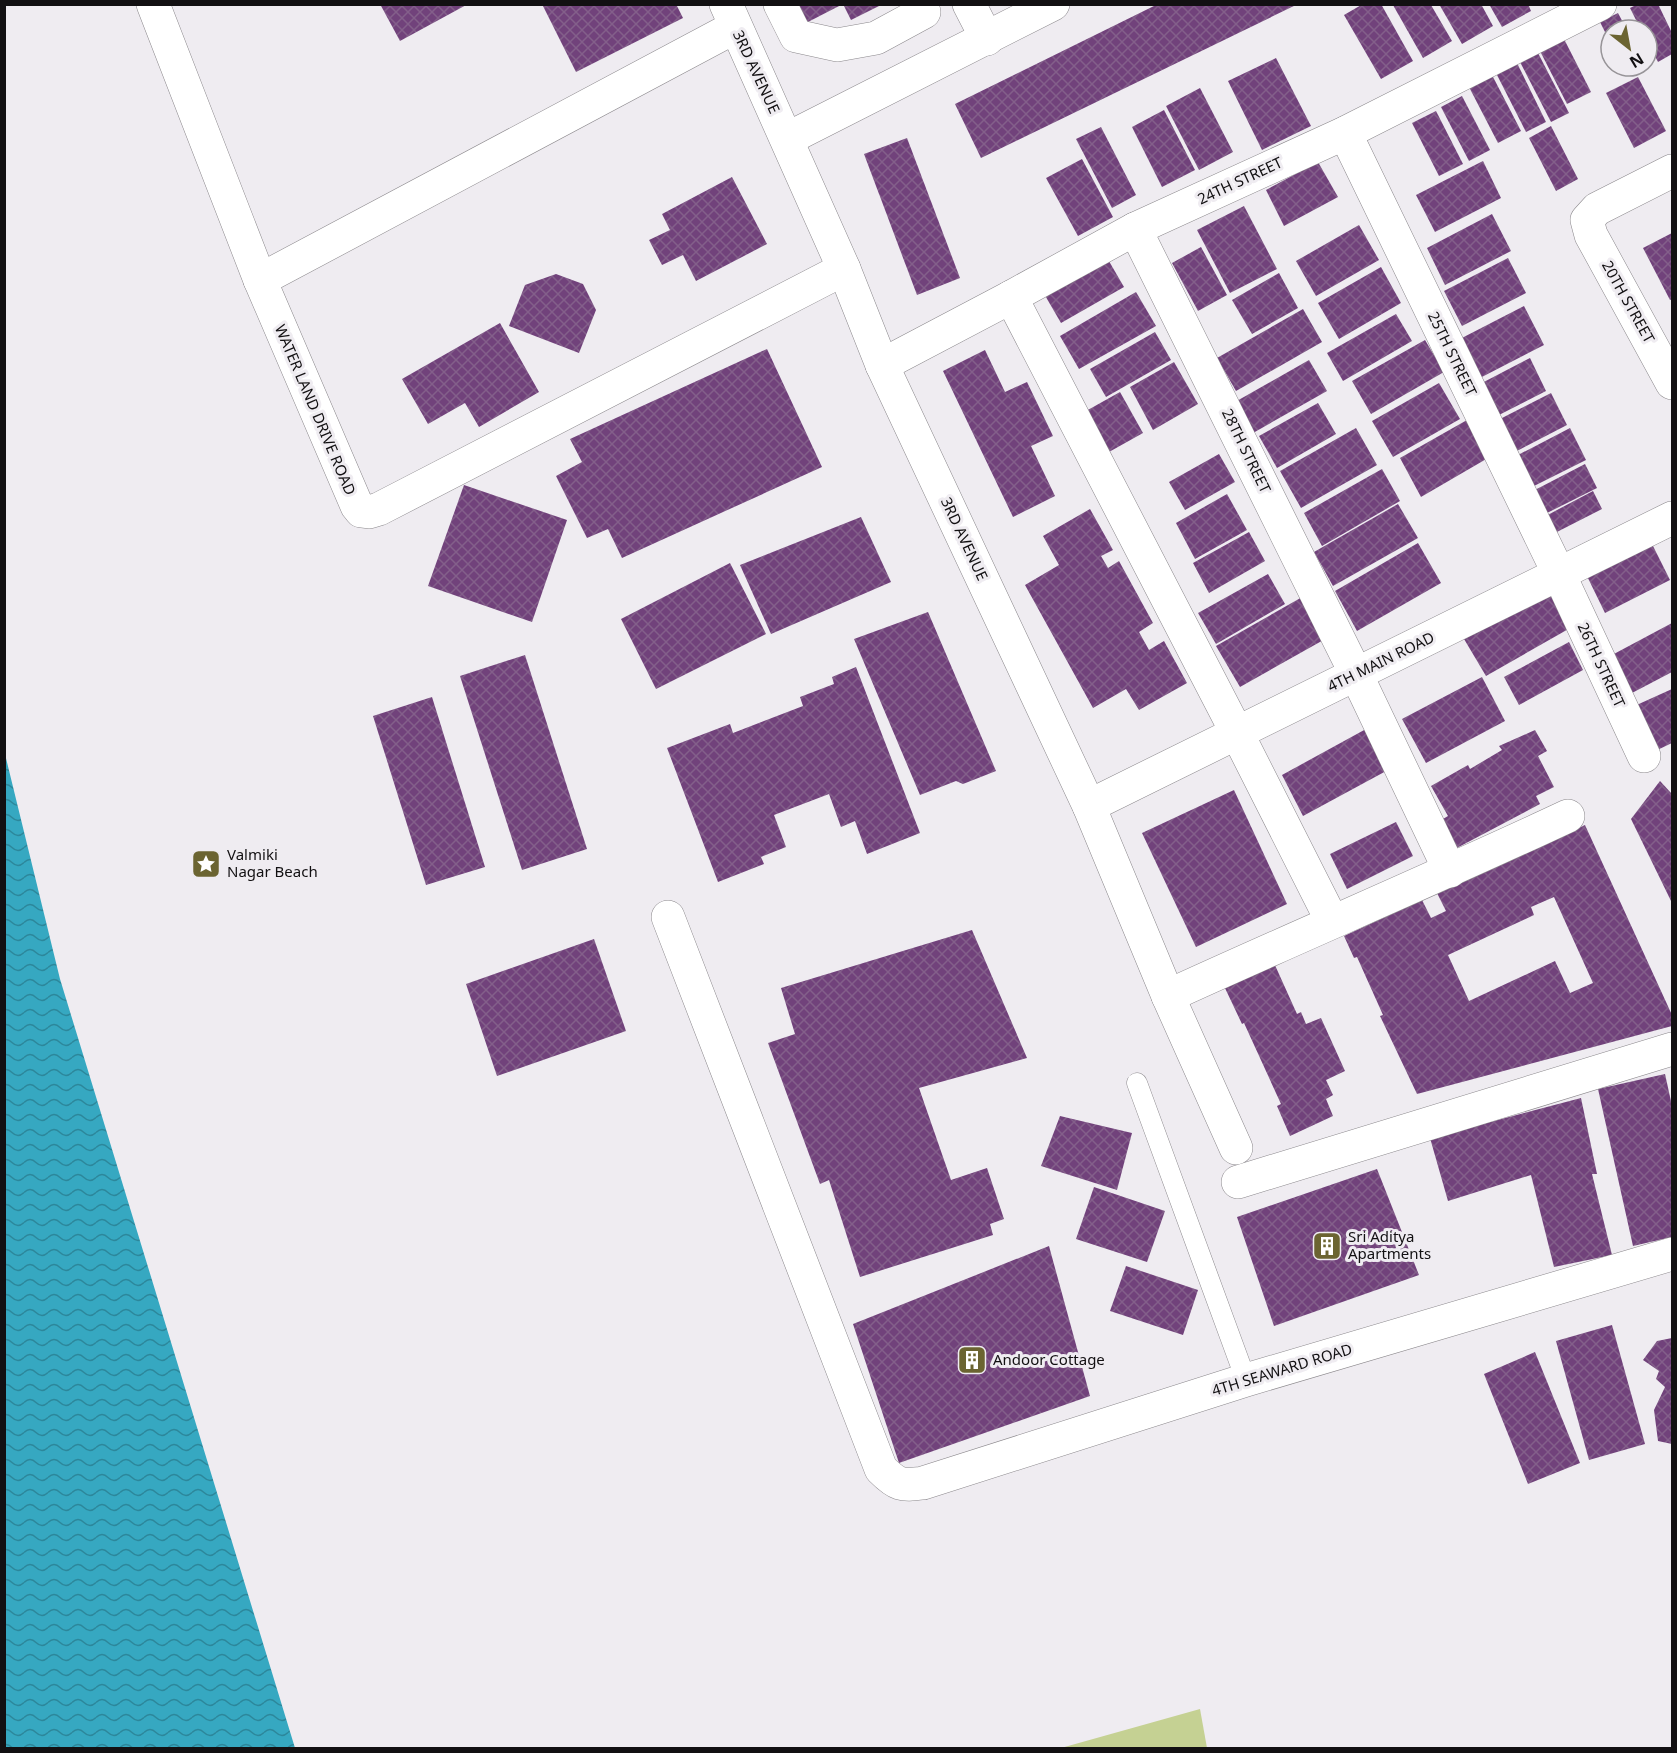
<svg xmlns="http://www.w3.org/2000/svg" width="1677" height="1753" font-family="'Noto Sans',sans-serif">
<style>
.green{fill:#c5d193}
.water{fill:url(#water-waves)}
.building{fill:url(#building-cross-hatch);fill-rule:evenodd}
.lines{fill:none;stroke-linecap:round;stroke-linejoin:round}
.lane-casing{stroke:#8b888c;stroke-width:21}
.street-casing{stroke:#8b888c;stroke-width:34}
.lane{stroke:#fff;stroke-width:20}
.street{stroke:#fff;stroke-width:33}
.labels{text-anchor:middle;stroke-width:6;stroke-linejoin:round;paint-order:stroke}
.street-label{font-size:15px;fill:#121012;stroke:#efecf1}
.poi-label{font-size:15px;fill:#121012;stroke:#efecf1;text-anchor:start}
</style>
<defs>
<pattern id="water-waves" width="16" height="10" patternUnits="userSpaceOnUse" patternTransform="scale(1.5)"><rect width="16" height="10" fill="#36a8c1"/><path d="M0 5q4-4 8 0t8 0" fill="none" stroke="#2c879b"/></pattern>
<pattern id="building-cross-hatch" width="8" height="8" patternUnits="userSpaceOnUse" patternTransform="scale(1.5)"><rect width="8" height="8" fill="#71427b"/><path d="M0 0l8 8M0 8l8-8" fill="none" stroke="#835f8a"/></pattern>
</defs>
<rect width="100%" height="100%" fill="#efecf1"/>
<polygon class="green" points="1200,1709 1207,1748 1061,1748"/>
<polygon class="water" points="4,750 60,979 295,1748 5,1748"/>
<g class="building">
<polygon points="380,4 468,4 400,41"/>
<polygon points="542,4 676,4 683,18 576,72"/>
<polygon points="796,4 843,4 806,23"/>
<polygon points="843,4 883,4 851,20"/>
<polygon points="1158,4 1298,4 981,158 955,104"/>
<polygon points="1363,4 1381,4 1413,61 1381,79 1344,15"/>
<polygon points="1439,4 1481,4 1493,26 1462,44"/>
<polygon points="1489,4 1528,4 1531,11 1502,27"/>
<polygon points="1638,4 1658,4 1672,33 1672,54 1658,62 1647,41 1647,30 1641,30 1630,8"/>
<polygon points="1393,5 1431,5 1452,41 1423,58"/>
<polygon points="1618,13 1627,30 1611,30 1611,44 1600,22"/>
<polygon points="1564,39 1591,92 1567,104 1540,51"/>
<polygon points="1538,53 1569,113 1551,122 1520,62"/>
<polygon points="1276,58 1311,126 1262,150 1228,81"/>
<polygon points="1517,63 1546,122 1526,132 1496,73"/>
<polygon points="1622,66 1641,66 1626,74"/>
<polygon points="1492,75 1521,131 1498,143 1469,87"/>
<polygon points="1638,77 1666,131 1634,148 1606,93"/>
<polygon points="1200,88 1233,152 1199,170 1166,106"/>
<polygon points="1462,96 1490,150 1469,161 1441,107"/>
<polygon points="1164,110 1195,170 1162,187 1132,127"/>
<polygon points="1436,111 1463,164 1439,176 1412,123"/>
<polygon points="1551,126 1578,179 1556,191 1529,138"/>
<polygon points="1101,127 1136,195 1112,208 1076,139"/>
<polygon points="907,138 960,278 917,295 864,154"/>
<polygon points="1082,159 1113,217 1078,236 1046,178"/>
<polygon points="1483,161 1501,198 1435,232 1416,195"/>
<polygon points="1318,162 1338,197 1284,226 1266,190"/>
<polygon points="732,177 767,244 696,281 683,255 662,265 649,240 670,230 662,214"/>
<polygon points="1244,206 1277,269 1230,293 1197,230"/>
<polygon points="1492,214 1511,251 1445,285 1427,248"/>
<polygon points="1359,225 1379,260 1316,296 1296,261"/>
<polygon points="1672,233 1672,299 1670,300 1643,248"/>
<polygon points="1201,247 1227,295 1198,311 1172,263"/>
<polygon points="1106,256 1124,287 1061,323 1043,292"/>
<polygon points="1508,258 1526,293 1462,326 1444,291"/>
<polygon points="1381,267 1401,303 1339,339 1318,303"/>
<polygon points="1279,273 1298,308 1252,334 1232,300"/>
<polygon points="556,274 583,284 596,310 579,353 509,326 525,285"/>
<polygon points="1136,292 1156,326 1079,369 1060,336"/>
<polygon points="1524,306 1544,345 1478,379 1458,340"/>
<polygon points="1303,309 1322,342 1236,391 1217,358"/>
<polygon points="1396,314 1412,341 1343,381 1327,353"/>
<polygon points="500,323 539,392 479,427 465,403 428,424 402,379"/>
<polygon points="1155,332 1171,360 1106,397 1090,369"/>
<polygon points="1425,340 1444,372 1371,414 1352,381"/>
<polygon points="767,349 822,467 622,558 608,529 587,538 556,476 582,462 570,439"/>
<polygon points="985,350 1005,392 1027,382 1053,436 1031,446 1055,496 1013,517 943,371"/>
<polygon points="1530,358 1546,391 1497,416 1480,384"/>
<polygon points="1309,360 1327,391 1246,437 1228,406"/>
<polygon points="1174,362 1198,404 1153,430 1130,387"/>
<polygon points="1439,383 1460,419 1393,457 1372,421"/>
<polygon points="1120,392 1143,433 1109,452 1086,411"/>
<polygon points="1551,393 1567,425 1515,452 1498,420"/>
<polygon points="1318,403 1336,434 1277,468 1259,436"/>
<polygon points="1467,420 1488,458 1421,497 1400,458"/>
<polygon points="1356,428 1377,465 1301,508 1280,471"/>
<polygon points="1570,428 1586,460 1534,486 1518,455"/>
<polygon points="1219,454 1235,482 1185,510 1169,482"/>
<polygon points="1585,464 1597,488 1543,515 1531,492"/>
<polygon points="1382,469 1400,501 1322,546 1304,513"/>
<polygon points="464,485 567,520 532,622 428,586"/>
<polygon points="1593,491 1602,509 1549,536 1540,519"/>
<polygon points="1227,494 1247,530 1195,559 1176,523"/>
<polygon points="1398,504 1418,538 1333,586 1314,552"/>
<polygon points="1090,509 1113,550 1101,556 1108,568 1119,561 1153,623 1139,632 1149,650 1164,641 1187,683 1139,710 1126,689 1093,708 1025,585 1059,565 1043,536"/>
<polygon points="861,517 891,582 771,634 740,565"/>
<polygon points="1249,532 1265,561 1209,593 1193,563"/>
<polygon points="1650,540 1670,580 1605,613 1585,572"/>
<polygon points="1418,543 1441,583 1357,631 1335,591"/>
<polygon points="730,563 766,634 656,689 621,619"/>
<polygon points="1268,574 1285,604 1216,644 1198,613"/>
<polygon points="1551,590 1572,627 1486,676 1464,639"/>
<polygon points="1304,596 1327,638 1240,687 1216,646"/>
<polygon points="928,612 996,771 963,784 956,781 920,795 854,639"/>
<polygon points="1672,623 1672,672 1632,693 1612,655"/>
<polygon points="1569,642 1583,670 1519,705 1504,677"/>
<polygon points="525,655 587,849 522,870 460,676"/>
<polygon points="856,667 920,833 867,854 855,821 841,827 829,794 774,815 786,847 761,857 764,864 718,882 667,748 730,724 733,733 803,706 800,697 834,684 832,677"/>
<polygon points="1482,677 1505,721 1426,763 1402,719"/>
<polygon points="1672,689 1672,743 1651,753 1630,708"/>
<polygon points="432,697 485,867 426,885 373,716"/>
<polygon points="1366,729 1388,770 1303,816 1282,775"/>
<polygon points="1535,730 1547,751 1538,756 1554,787 1536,796 1540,804 1453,850 1438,822 1448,816 1431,786 1468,765 1470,769 1502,750 1499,746"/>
<polygon points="1660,781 1672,794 1672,903 1631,819"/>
<polygon points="1234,790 1287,904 1196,947 1142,833"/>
<polygon points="1396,822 1413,856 1347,889 1330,854"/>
<path d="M1585,825L1672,1015V1026L1417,1094L1380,1016L1383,1015L1357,957L1354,958L1344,936L1422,900L1431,918L1446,911L1437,893ZM1554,897L1593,983L1570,993L1555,961L1469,1001L1448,955L1534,915L1531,907Z"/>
<polygon points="972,930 1027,1058 919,1088 951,1180 987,1168 1004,1219 990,1224 993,1235 860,1277 829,1180 820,1184 768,1043 795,1034 781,988"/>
<polygon points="594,939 626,1031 497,1076 466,984"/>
<polygon points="1274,963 1297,1014 1301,1012 1306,1024 1321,1018 1345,1071 1326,1080 1333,1095 1326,1099 1333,1116 1290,1136 1277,1106 1281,1104 1244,1023 1242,1024 1224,986"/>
<polygon points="1665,1074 1672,1106 1672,1237 1633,1246 1598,1089"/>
<polygon points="1581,1098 1597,1174 1592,1174 1612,1255 1554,1267 1531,1175 1448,1201 1430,1138"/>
<polygon points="1060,1116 1132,1133 1117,1190 1041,1166"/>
<polygon points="1377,1169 1419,1275 1274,1326 1237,1217"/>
<polygon points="1094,1187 1165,1211 1147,1262 1076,1239"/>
<polygon points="1049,1246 1090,1396 899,1463 853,1324"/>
<polygon points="1126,1266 1198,1290 1183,1335 1110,1311"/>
<polygon points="1612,1325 1645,1444 1589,1460 1556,1341"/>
<polygon points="1672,1338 1672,1444 1658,1441 1654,1410 1665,1387 1656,1379 1659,1371 1643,1360 1657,1341"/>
<polygon points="1535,1352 1580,1463 1528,1484 1484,1374"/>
</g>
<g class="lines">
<g class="lane-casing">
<polyline id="lane" points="1137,1083 1246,1380"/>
</g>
<g class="street-casing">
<g id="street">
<polyline points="153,4 260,280 357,506 361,511 369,512 379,509 844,269"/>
<polyline points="726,4 844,269 882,365 1089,806 1168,996 1236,1148"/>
<polyline points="780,4 796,36 837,45 876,38 924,12 920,4"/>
<polyline points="969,4 987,39"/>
<polyline points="1345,133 1559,574 1644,756"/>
<polyline points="787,139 1053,4"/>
<polyline points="1672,171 1597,209 1587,220 1591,235 1672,383"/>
<polyline points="1135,229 1356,674 1450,871"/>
<polyline points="260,280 735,27"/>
<polyline points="1011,297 1237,733 1332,921"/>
<polyline points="882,365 1011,297 1135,229 1345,133 1600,4"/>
<polyline points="1089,806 1672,518"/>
<path d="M668,917L881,1469C897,1485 901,1486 923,1483L1246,1380L1672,1254"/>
<path d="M1168,996C1301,935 1436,878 1568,816"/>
<polyline points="1238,1182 1672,1049"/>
</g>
</g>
<use href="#lane" class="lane"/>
<use href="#street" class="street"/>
</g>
<defs>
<g id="sight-square" transform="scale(1.5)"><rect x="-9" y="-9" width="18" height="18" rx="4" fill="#6b6431" stroke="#efecf1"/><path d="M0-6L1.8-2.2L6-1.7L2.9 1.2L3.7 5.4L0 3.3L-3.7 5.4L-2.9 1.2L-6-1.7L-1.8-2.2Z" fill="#fff"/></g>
<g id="building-square" transform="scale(1.5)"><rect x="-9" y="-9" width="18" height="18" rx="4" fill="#6b6431" stroke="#efecf1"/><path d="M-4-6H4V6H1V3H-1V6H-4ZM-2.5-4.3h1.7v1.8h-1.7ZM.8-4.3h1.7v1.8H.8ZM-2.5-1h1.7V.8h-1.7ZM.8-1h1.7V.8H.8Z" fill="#fff"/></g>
</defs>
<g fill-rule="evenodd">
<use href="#sight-square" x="206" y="864"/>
<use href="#building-square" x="1327" y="1246"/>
<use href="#building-square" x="972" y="1360"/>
</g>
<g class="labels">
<g class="street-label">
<text transform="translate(756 72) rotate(65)" y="5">3RD AVENUE</text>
<text transform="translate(1240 181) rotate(-25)" y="5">24TH STREET</text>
<text transform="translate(1628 302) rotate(61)" y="5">20TH STREET</text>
<text transform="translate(1452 354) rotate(64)" y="5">25TH STREET</text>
<text transform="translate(315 410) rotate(67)" y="5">WATER LAND DRIVE ROAD</text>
<text transform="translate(1246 451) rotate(64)" y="5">28TH STREET</text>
<text transform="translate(964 539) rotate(65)" y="5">3RD AVENUE</text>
<text transform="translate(1381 662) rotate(-26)" y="5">4TH MAIN ROAD</text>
<text transform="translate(1601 665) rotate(65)" y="5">26TH STREET</text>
<text transform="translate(1282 1370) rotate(-17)" y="5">4TH SEAWARD ROAD</text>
</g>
<g class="poi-label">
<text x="227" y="860">Valmiki<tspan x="227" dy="17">Nagar Beach</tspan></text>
<text x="1348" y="1242">Sri Aditya<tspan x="1348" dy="17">Apartments</tspan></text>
<text x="993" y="1365">Andoor Cottage</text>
</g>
</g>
<rect width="1677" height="1753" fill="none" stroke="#121012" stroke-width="12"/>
<g transform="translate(1629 48) rotate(149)"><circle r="28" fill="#efecf1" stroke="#979498" stroke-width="1.5"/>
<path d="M0-4.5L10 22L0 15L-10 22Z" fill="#6b6431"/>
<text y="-9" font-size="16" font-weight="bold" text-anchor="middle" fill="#121012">N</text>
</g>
</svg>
